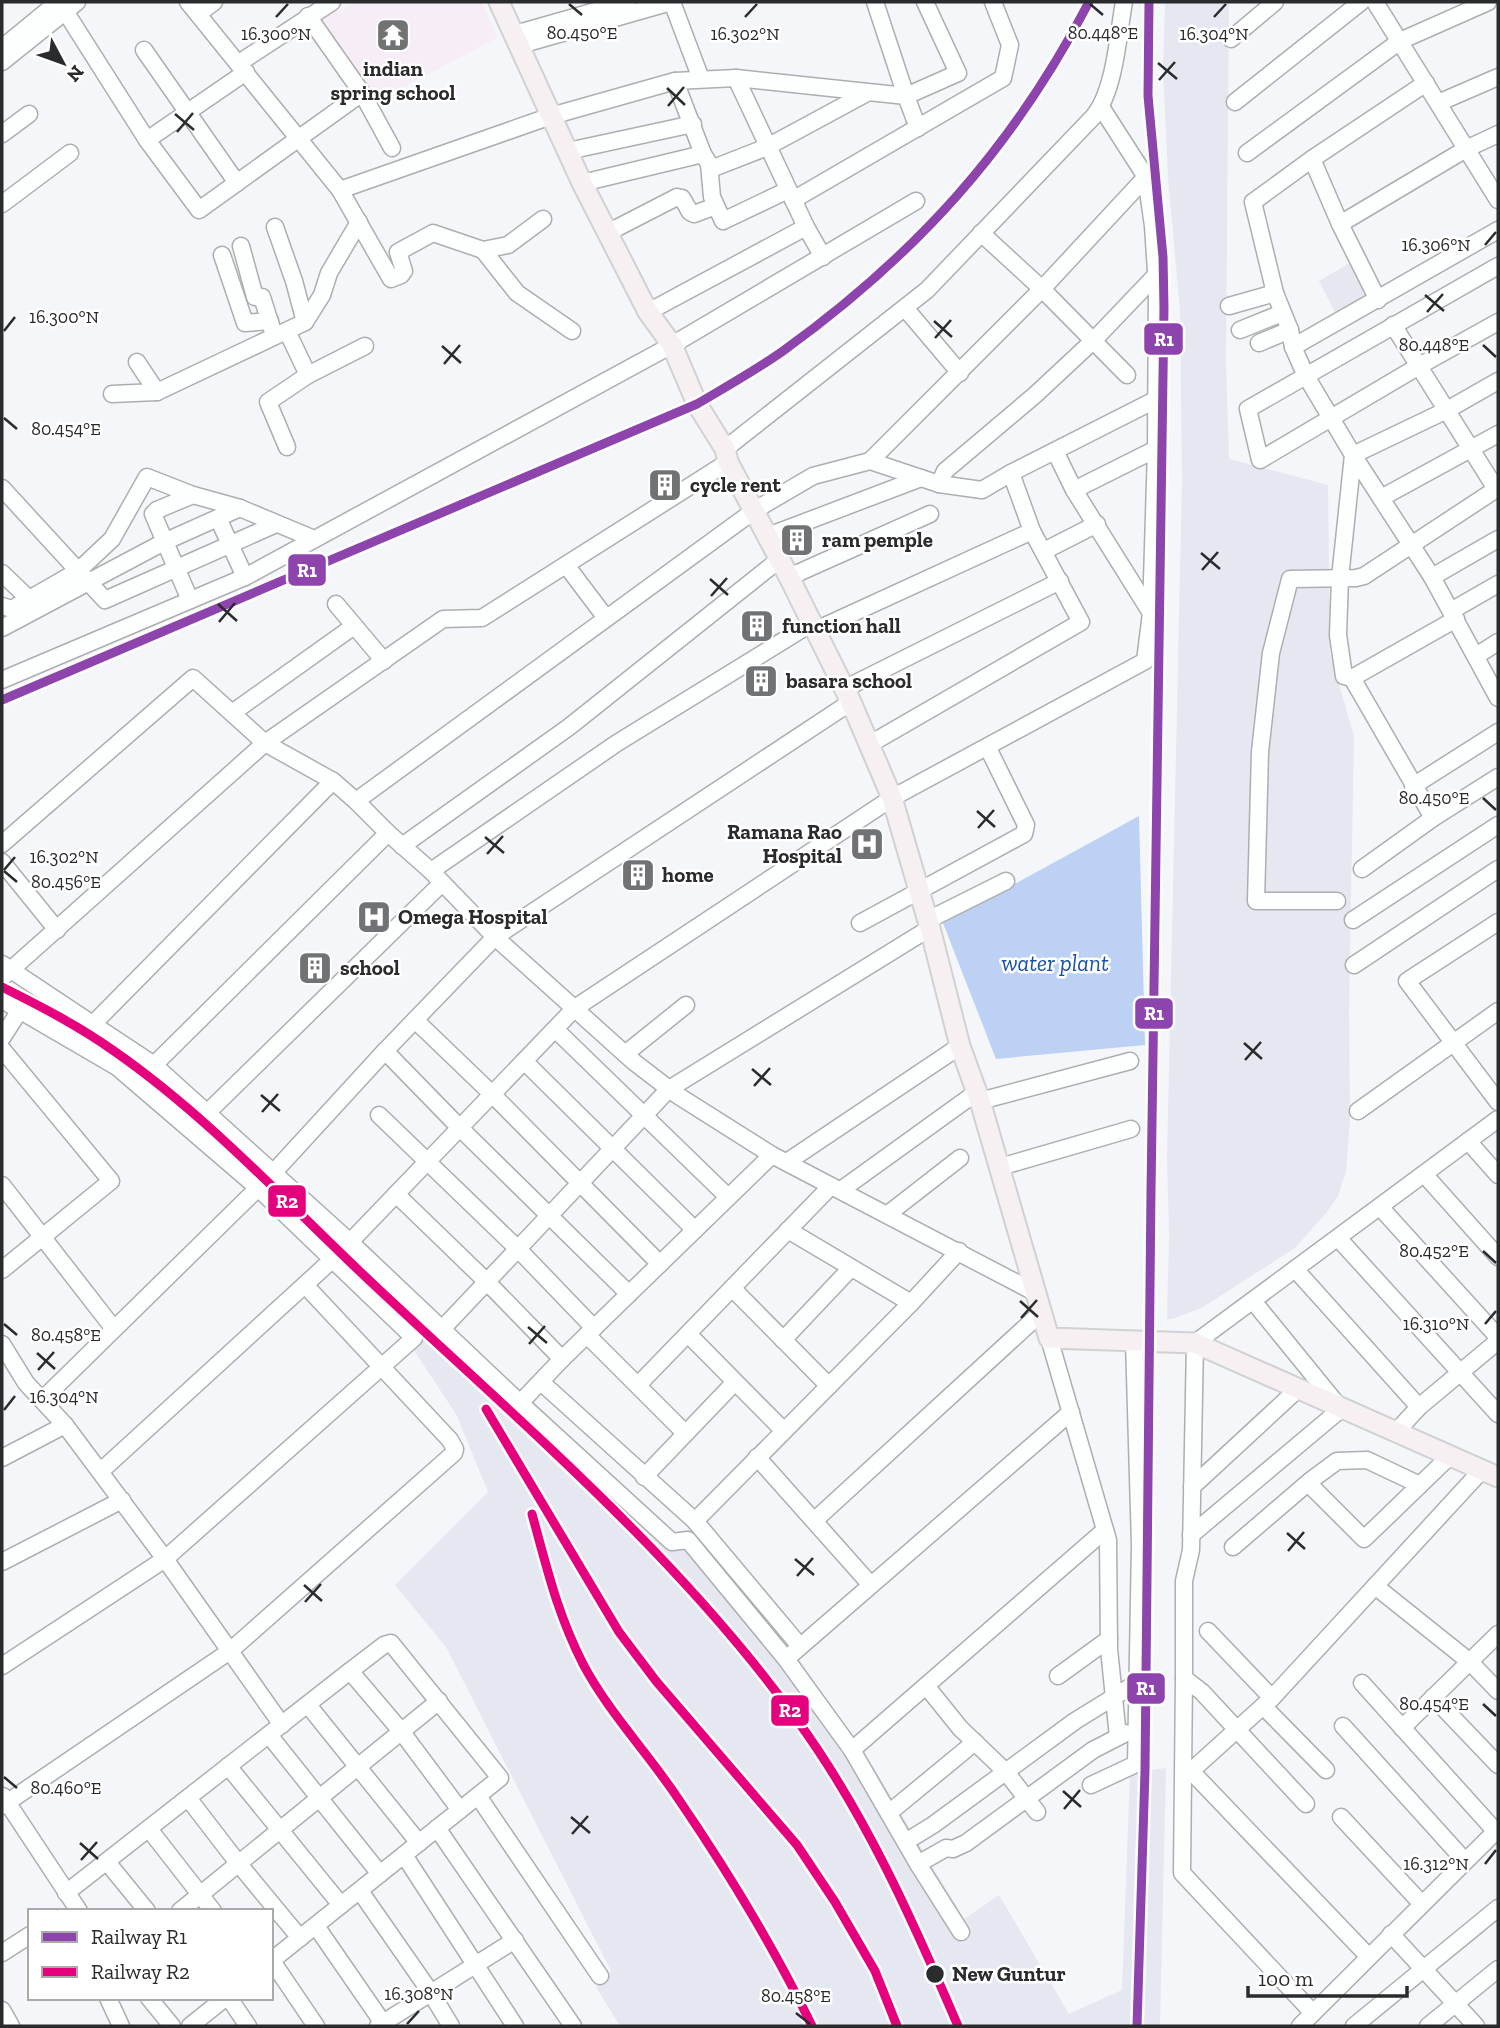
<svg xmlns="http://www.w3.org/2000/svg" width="1500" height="2028" font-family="'Zilla Slab',serif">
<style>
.built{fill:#e5e8f0}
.education{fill:#f6edf7}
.water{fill:#bcd1f3}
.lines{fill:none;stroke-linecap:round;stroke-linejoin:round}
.minor-casing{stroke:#aeaeb0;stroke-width:19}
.major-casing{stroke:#d0d1d2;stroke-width:23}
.minor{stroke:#fdfefe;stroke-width:16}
.major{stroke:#f6f0f2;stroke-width:19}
.rail-1-casing{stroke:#fff;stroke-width:14}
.rail-2-casing{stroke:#fff;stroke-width:14}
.rail-1{stroke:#8e44ad;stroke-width:9}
.rail-2{stroke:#e5007d;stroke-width:9}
.ticks{fill:none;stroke:#2a2b2c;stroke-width:2.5}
.stop-dot{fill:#2a2b2c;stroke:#fff;stroke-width:2.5}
.labels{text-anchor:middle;stroke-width:5;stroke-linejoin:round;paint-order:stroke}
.poi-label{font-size:21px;font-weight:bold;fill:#2a2b2c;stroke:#fff;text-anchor:start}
.stop-label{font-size:21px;font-weight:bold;fill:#2a2b2c;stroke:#fff;text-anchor:start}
.water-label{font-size:23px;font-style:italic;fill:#1851a8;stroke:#fff}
.ticks-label{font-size:18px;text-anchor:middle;fill:#2a2b2c;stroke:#fff;stroke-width:5;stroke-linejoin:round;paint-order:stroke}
.line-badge{stroke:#fff;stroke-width:2.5}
.badge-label{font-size:19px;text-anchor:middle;font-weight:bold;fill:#fff}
</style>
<rect width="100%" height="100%" fill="#f4f6f9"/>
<g class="built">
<polygon points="1165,2 1229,2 1226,362 1229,459 1328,485 1330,654 1354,736 1349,1010 1350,1120 1346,1171 1338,1196 1327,1212 1295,1248 1203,1307 1173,1319 1167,1319 1169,1236 1167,1157 1182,481 1180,310 1168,178 1163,70"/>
<polygon points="1356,259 1376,299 1339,320 1319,281"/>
<polygon points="181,1095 668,1547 689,1528 791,1647 875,1770 964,1919 999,1895 1069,2014 1122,1990 1130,1772 1166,1768 1160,2026 620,2026 596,1987 611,1971 446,1647 395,1585 488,1492 456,1414 411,1346 417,1338 172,1103"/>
</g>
<polygon class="education" points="357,2 482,2 497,38 375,102 321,19"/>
<polygon class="water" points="1139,816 1145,1045 996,1059 943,923"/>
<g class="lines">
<g class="minor-casing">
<g id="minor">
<polyline points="188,2 340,190 391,279 401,275 404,271 398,252 433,233 483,250 517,293 572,331"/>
<polyline points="672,2 701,79"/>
<polyline points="875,2 906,96 958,73 925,2"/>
<polyline points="1375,2 1498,200"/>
<polyline points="65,11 147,140 199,210 362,93"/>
<polyline points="198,14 214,2"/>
<polyline points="308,16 362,93 392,148"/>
<polyline points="515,34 627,2"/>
<polyline points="1231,39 1275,2"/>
<polyline points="520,45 671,2"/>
<polyline points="2,48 58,2"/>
<polyline points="144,50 237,183"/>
<polyline points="2,62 77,2"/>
<polyline points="239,63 332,2"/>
<polyline points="736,78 806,227"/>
<polyline points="1235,102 1361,2"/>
<polyline points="1438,103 1498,77"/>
<polyline points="2,134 29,114"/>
<polyline points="147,140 246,72"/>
<polyline points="568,151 693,124"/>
<polyline points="1247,153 1400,41 1488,2"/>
<polyline points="703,154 711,167 716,167 767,147 867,93"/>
<polyline points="1312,159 1253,202 1275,293 1290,330 1293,347 1498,230"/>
<polyline points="709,164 712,197 723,221 788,190"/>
<polyline points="582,183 703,154 675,81"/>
<polyline points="340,190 551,116 675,81 736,78 906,96 918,128"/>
<polyline points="793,200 1003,78 1010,45 993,2"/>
<polyline points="2,204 70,153"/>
<polyline points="1340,224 1466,149 1498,134"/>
<polyline points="275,227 294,281 305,322"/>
<polyline points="607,233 677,197 682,198 690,212 694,214 716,206"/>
<polyline points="981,233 1042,289 1127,375"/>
<polyline points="241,246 255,297 262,297 274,335"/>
<polyline points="483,250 508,245 543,219"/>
<polyline points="222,255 245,323 270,321"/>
<polyline points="1498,266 1248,409 1260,460 1419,366 1498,322"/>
<polyline points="1378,300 1340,224 1312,159 1426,83"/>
<polyline points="1229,306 1275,293"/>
<polyline points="905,308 960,373"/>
<polyline points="648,312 806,227 823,257"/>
<polyline points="1393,325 1496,489"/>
<polyline points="1240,330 1282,313"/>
<polyline points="287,331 308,375"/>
<polyline points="1259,343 1290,330"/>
<polyline points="1293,347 1306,376 1353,455 1340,578 1338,635 1344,676 1352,678 1456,619"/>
<polyline points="137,362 157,392"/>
<polyline points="1498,381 1447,410 1353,455 1432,577 1498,698"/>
<polyline points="112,394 157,392 305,322 322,295 329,273 359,222"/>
<polyline points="287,447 268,402 308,375 365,346"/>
<path d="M725,449L927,290L1094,116C1115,90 1118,35 1124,2"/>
<polyline points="1055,451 1074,490 1151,613"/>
<polyline points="870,461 1042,289 1146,177"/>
<polyline points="1011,473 1157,399"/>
<polyline points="939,484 945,471 1035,395 1094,340 1156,275"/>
<polyline points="2,488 105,600 276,524"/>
<polyline points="1074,490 1156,449"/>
<polyline points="1381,498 1498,434"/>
<polyline points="218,518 245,577"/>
<polyline points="768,536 921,478"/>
<polyline points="1044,551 1097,524"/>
<polyline points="566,565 606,618"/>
<polyline points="2,573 28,598"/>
<polyline points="789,577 930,514"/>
<polyline points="1432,577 1498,539"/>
<polyline points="190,600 153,514 157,510 193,495"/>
<polyline points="336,604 384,661"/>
<polyline points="2,606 12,609 78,571 112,539 147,477 193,495 240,508 314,539"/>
<polyline points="1451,611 1498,584"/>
<polyline points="2,628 164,542 240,508"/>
<polyline points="816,630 1032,531"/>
<polyline points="1476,656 1498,642"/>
<polyline points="1352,678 1433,818"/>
<polyline points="2,680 245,577 672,345 916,201"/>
<polyline points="844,689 1060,581"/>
<polyline points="232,713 354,626"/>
<polyline points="1413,786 1498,732"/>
<polyline points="356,801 755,510 813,476 870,461 939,484 982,490 1011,473 1032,531 1081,622 870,744"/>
<polyline points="2,844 193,678 265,743 333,781 356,801 388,833 431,871 495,937 634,1062 677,1095 772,1155 1036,1293"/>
<polyline points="402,846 569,727 780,559"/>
<polyline points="2,862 57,930"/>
<polyline points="1362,869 1433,818 1498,777"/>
<polyline points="431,871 617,743 812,623"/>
<polyline points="1337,901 1256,901 1260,752 1271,653 1290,579 1356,578 1364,576 1498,488"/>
<polyline points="928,920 1006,881"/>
<polyline points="1353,920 1498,825"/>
<polyline points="1498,922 1407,981 1498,1102"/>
<polyline points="860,923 1024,834 1026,825 988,748"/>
<polyline points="2,964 154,1065 350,1242 520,1403 672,1542 688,1540 786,1659 852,1750 918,1864 961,1932"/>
<polyline points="1354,965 1498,869"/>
<polyline points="4,976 265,743 443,619 482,618 728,462"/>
<polyline points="2,1000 117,1067 258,1188 414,1338 165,1559 2,1666"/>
<polyline points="415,1020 492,1094 660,1264"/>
<polyline points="92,1025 333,781"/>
<polyline points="555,1029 728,1197"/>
<polyline points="2,1038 20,1010"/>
<polyline points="2,1049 111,1181 2,1270"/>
<polyline points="385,1051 460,1128 629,1294"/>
<polyline points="625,1054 686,1005"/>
<polyline points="524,1061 695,1230"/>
<polyline points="154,1065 388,833"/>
<polyline points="980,1101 1130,1061"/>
<polyline points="1358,1111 1498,1011"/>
<polyline points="208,1112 442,883"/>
<polyline points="379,1115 518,1249 594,1328"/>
<polyline points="1468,1141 1498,1175"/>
<polyline points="787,1162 960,1046"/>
<polyline points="1000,1167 1131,1129"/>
<polyline points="274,1172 385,1051 495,937 851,702"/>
<polyline points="1424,1174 1498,1257"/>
<polyline points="2,1185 114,1329"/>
<polyline points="841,1190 977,1092"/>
<polyline points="396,1194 487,1282 562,1359"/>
<polyline points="1380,1207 1498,1337"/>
<polyline points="888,1214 960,1158"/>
<polyline points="788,1230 911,1303"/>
<polyline points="1338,1238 1498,1414"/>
<polyline points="350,1242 575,1008 892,798 1145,661 1151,613 1156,449 1157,286 1153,226 1146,177 1101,107"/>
<polyline points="1295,1269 1419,1407"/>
<polyline points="732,1288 829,1386"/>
<polyline points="443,1328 669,1089 930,928"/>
<polyline points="688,1334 784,1431"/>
<polyline points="587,1335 685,1433"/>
<polyline points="1049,1338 1108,1540 1109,1649 1118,1737"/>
<polyline points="783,1340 851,1268"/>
<polyline points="2,1344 26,1383 65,1425"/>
<polyline points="541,1382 695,1521 799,1645"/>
<polyline points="638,1385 831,1186"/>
<polyline points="42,1400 258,1188"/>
<polyline points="520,1403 562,1359 772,1155"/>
<polyline points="1395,1433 1419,1407 1498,1341"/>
<polyline points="757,1457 870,1584"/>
<polyline points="2,1458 65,1425 165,1559 282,1725"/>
<polyline points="101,1471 333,1259"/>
<polyline points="644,1477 735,1382"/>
<polyline points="1308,1483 1364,1539 1450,1456"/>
<polyline points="1192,1487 1298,1389"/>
<polyline points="815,1520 1042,1312"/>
<polyline points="695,1521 911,1303 959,1251"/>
<polyline points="1191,1535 1341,1409 1253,1301"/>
<polyline points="1233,1547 1310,1481 1337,1461 1367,1460 1420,1485"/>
<polyline points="2,1562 122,1500"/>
<polyline points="1375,1586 1470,1662 1498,1691"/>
<polyline points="1208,1631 1272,1698"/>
<polyline points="786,1659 1071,1412"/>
<polyline points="350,1671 401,1731 460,1810"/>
<polyline points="1058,1676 1109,1639"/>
<polyline points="1184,1678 1182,1873 1313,2013"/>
<polyline points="1362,1683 1498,1834"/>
<polyline points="927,1687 960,1728 1006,1772 1037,1812"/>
<polyline points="1433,1697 1498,1765"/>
<polyline points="308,1705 419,1843"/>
<polyline points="1264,1707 1326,1770"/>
<polyline points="1343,1726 1465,1861"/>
<polyline points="1402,1728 1498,1634"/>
<polyline points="269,1735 380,1874"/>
<polyline points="852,1750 1105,1530"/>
<polyline points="228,1766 341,1905"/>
<polyline points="1091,1785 1136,1764 1140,1545 1134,1341"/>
<polyline points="3,1796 79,1911"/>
<polyline points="478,1796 600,1976"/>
<polyline points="188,1798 238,1863 300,1938"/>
<polyline points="1306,1804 1202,1692 1184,1678 1184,1581 1191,1550 1195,1343 1498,1119"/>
<polyline points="2,1806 230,1651 454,1453 455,1449 450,1440 305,1285"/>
<polyline points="890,1812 975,1742"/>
<polyline points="1341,1817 1421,1903"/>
<polyline points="437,1828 573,2026"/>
<polyline points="149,1829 213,1911"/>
<polyline points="907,1841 933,1825 1075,1721 1138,1682"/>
<polyline points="404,1855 515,2026"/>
<polyline points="107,1862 147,1911"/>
<polyline points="918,1864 946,1848 953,1849 966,1843 1093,1750 1126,1733"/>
<polyline points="360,1891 431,1993 451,2026"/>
<polyline points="66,1893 350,1671 384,1645 391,1643 500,1778 271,1961"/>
<polyline points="180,1911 439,1701"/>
<polyline points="316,1926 385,2026"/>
<polyline points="1391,1934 1476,2026"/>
<polyline points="2,1953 30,1935"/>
<polyline points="1369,1957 1191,1771 1272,1698 1482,1470"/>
<polyline points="272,1961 316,2026"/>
<polyline points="108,1998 121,2026"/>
<polyline points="149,1998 172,2026"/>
<polyline points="229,1998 248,2026"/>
<polyline points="2,2010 11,2026"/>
<polyline points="190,2026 225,1998"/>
<polyline points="378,2026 515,1940"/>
<polyline points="1300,2026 1498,1829"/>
<polyline points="1354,2026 1498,1908"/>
<polyline points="1428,2026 1498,1969"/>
</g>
</g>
<g class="major-casing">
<polyline id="major" points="499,2 582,183 648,312 672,345 697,404 725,449 728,462 789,577 851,702 892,798 930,928 960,1046 980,1101 1049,1338 1195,1343 1498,1477"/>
</g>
<use href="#minor" class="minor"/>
<use href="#major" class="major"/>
<g class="rail-1-casing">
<g id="rail-1">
<path d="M2,700L697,404C726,387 756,370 783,351C916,255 1013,148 1089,2"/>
<polyline points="1137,2026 1145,1771 1151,1191 1164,308 1163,257 1148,96 1149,2"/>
</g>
</g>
<g class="rail-2-casing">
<g id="rail-2">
<path d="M2,987C40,1006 79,1026 114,1051C209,1117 288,1204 371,1282C519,1421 678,1555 797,1720C865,1813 913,1921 958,2026"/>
<polyline points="486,1409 619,1632 656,1681 797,1845 835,1902 875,1971 897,2026"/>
<path d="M532,1514C547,1568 557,1613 583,1664C608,1711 645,1750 675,1794C727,1870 772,1943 812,2026"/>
</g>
</g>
<use href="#rail-1" class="rail-1"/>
<use href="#rail-2" class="rail-2"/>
</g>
<path class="ticks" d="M569,4L582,15M1090,4L1103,15M276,17L288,4M745,17L757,4M1214,17L1226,4M1158,63L1177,79M1159,80L1175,62M667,88L685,105M668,106L684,87M175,114L194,130M177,132L193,113M1485,245L1496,232M1425,295L1444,311M1427,312L1443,294M934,321L952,337M4,331L15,317M935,338L951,320M1483,345L1496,357M442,346L461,363M444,364L460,345M4,418L17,429M1201,553L1220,569M1202,570L1218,552M710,579L728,595M711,596L727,578M218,604L237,621M219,622L235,603M1483,798L1496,810M977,811L995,827M978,828L994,810M485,837L504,853M487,854L503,836M4,870L15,857M4,871L17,882M1244,1043L1262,1059M1245,1060L1261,1042M752,1069L771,1085M754,1086L770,1068M261,1095L280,1111M262,1112L278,1094M1483,1251L1496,1263M1020,1301L1038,1317M1021,1318L1037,1300M4,1324L17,1335M1485,1324L1496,1311M528,1327L547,1343M529,1344L545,1326M37,1353L55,1369M38,1370L54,1352M4,1410L15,1396M1287,1533L1305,1549M1288,1551L1304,1532M795,1559L814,1575M797,1576L813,1558M304,1585L322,1601M305,1602L321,1584M1483,1704L1496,1716M4,1777L17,1788M1063,1791L1081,1807M1064,1809L1080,1790M571,1817L590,1833M572,1834L588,1816M80,1843L98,1859M81,1860L97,1842M1485,1864L1496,1850M796,2013L810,2024M407,2024L419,2011"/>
<defs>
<g id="temple-square" transform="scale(1.75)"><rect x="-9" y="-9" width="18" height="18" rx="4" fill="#717274" stroke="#fff"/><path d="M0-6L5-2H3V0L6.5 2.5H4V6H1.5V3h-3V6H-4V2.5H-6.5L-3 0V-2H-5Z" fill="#fff"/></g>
<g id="building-square" transform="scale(1.75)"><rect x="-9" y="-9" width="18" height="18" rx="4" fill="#717274" stroke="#fff"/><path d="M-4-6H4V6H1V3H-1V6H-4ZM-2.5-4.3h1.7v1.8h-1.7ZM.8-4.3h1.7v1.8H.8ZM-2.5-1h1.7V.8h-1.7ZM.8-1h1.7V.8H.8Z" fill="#fff"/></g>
<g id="hospital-square" transform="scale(1.75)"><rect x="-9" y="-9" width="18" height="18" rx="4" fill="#717274" stroke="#fff"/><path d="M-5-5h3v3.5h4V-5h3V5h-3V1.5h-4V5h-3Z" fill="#fff"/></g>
</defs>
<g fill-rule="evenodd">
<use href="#temple-square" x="393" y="35"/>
<use href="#building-square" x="665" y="485"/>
<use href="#building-square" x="797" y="540"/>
<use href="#building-square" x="757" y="626"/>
<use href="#building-square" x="761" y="681"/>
<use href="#hospital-square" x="867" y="844"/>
<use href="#building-square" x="638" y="875"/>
<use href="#hospital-square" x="374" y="917"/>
<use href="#building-square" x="315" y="968"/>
</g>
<circle class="stop-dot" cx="935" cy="1974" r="10"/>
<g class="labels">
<g class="poi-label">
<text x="393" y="76" text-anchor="middle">indian<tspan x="393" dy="24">spring school</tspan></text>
<text x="690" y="492">cycle rent</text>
<text x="822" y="547">ram pemple</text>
<text x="782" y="633">function hall</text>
<text x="786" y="688">basara school</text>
<text x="842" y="839" text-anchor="end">Ramana Rao<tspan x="842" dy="24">Hospital</tspan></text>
<text x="662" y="882">home</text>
<text x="398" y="924">Omega Hospital</text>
<text x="340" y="975">school</text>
</g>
<g class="stop-label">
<text x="952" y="1981">New Guntur</text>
</g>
<g class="water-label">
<text x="1055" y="971">water plant</text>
</g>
</g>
<g class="ticks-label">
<text x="582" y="39">80.450°E</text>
<text x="1103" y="39">80.448°E</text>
<text x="276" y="40">16.300°N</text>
<text x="745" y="40">16.302°N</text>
<text x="1214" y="40">16.304°N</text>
<text x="1436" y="251">16.306°N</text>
<text x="64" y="323">16.300°N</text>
<text x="1434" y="351">80.448°E</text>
<text x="66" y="435">80.454°E</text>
<text x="1434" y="804">80.450°E</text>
<text x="64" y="863">16.302°N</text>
<text x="66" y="888">80.456°E</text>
<text x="1434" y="1257">80.452°E</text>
<text x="1436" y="1330">16.310°N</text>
<text x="66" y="1341">80.458°E</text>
<text x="64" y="1403">16.304°N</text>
<text x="1434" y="1710">80.454°E</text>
<text x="66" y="1794">80.460°E</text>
<text x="1436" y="1870">16.312°N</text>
<text x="419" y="2000">16.308°N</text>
<text x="796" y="2002">80.458°E</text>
</g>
<g class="line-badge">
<rect x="1143" y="322" width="41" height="34" rx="7" fill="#8e44ad"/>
<rect x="287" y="553" width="40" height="34" rx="7" fill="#8e44ad"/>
<rect x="1134" y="997" width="40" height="33" rx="7" fill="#8e44ad"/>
<rect x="267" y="1184" width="40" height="34" rx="7" fill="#e5007d"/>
<rect x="1126" y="1672" width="40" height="33" rx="7" fill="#8e44ad"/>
<rect x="770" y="1694" width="40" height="33" rx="7" fill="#e5007d"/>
</g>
<g class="badge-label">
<text x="1164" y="346">R1</text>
<text x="307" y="577">R1</text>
<text x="1154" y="1020">R1</text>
<text x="287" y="1208">R2</text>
<text x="1146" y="1695">R1</text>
<text x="790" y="1717">R2</text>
</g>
<rect width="1500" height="2028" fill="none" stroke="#2a2b2c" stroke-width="7"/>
<rect x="28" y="1909" width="245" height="91" fill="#ffffff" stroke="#aaaaab" stroke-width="2"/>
<rect x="42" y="1932" width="35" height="10" fill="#8e44ad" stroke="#aaaaab" stroke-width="2"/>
<text x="91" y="1944" font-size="21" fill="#2a2b2c">Railway R1</text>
<rect x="42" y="1967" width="35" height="10" fill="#e5007d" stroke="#aaaaab" stroke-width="2"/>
<text x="91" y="1979" font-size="21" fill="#2a2b2c">Railway R2</text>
<g transform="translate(63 63) rotate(131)" stroke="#ffffff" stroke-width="5" paint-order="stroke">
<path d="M0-5L12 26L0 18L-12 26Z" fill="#2a2b2c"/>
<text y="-10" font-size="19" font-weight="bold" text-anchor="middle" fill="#2a2b2c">N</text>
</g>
<path d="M1248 1986v10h159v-10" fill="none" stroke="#2a2b2c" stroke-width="3.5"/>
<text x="1258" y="1986" font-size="21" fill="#2a2b2c" stroke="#ffffff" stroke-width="5" paint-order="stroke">100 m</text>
</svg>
